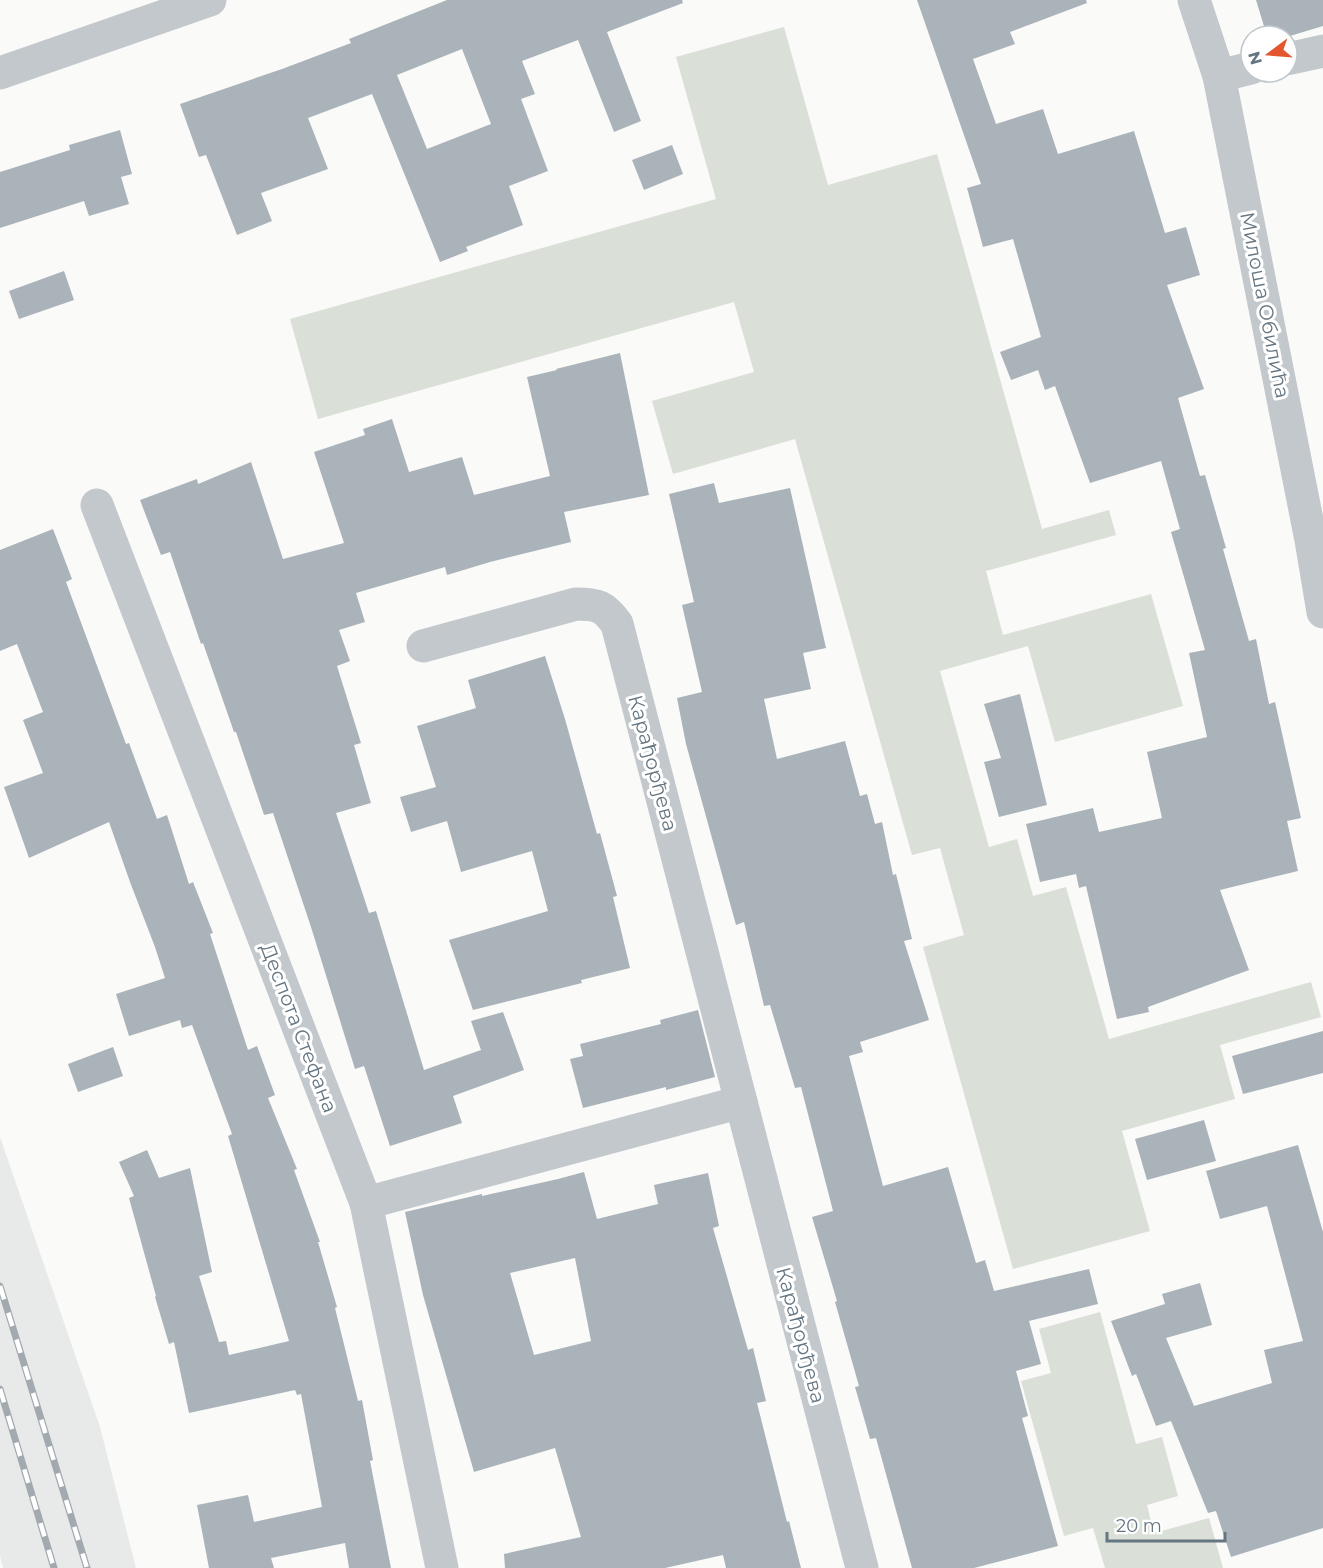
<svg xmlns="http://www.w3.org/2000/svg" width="1323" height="1568" font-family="Montserrat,sans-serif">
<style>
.built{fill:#e8e9e9}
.green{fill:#dadfd7}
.building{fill:#aab3b9;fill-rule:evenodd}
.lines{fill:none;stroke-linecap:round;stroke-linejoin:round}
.minor{stroke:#c3c8cc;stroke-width:33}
.rail-casing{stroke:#a2aab0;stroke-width:7}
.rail{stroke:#fff;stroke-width:4.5;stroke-dasharray:14;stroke-linecap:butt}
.labels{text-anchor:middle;stroke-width:6;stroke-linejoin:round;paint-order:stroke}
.street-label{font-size:20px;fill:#657683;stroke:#fff}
</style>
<rect width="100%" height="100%" fill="#fafaf8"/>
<polygon class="built" points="0,1137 100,1427 136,1568 3,1568 0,1556"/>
<g class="green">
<polygon points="784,27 828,185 937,154 1042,529 1109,510 1116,535 986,571 1003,635 1151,594 1183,706 1055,742 1028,646 940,671 989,847 1017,839 1033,896 1066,887 1109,1039 1311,982 1321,1017 1220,1045 1235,1099 1122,1131 1150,1231 1013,1269 923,947 964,935 940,848 912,855 795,439 673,474 652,401 754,372 734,302 318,419 290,319 716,199 676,57"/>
<polygon points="1100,1312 1136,1444 1162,1437 1178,1496 1147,1505 1154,1533 1209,1518 1223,1568 1105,1568 1093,1528 1064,1536 1021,1381 1051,1373 1039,1329"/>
</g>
<g class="building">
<path d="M447,0H682L683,3L607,32L641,121L614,132L578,40L522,61L535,94L521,99L548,171L509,186L523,225L466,247L468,251L440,262L372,94L308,118L328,169L261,193L272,221L237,235L206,155L199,157L180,104L282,69L351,43L349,39ZM462,49L491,124L427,149L397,75Z"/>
<polygon points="917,0 1086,0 1087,3 1010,32 1015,44 973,59 996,124 1043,109 1058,154 1134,131 1165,233 1186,227 1200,275 1167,285 1204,389 1178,398 1200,476 1205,475 1226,548 1223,549 1249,641 1256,639 1269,704 1275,702 1301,818 1287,821 1298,871 1220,890 1249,970 1148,1007 1149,1012 1117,1019 1086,886 1079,888 1076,874 1040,882 1026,824 1093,808 1099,832 1162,818 1147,752 1207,737 1189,653 1205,650 1171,532 1180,529 1161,461 1090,483 1055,386 1045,390 1038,370 1011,380 1000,352 1041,337 1013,239 983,247 967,188 981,184"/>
<polygon points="1256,0 1323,0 1323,26 1290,36 1267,36"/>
<polygon points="120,130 132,174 121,177 129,204 89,216 84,201 0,228 0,172 70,150 69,145"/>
<polygon points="672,145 683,174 644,190 632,160"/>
<polygon points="64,271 74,300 19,319 9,291"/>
<polygon points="620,353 649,495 564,512 571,542 490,562 447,575 445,567 356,593 365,622 339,630 350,661 337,666 361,743 354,745 371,803 336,813 369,913 376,911 424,1070 481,1050 471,1021 503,1012 524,1070 453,1096 462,1123 390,1146 364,1066 355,1069 311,927 273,813 264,815 236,732 234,732 203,643 201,644 170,552 161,555 140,500 197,479 198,484 251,462 283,559 344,543 314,452 365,435 363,429 392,419 409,472 462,457 474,495 550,476 527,377 557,370 556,369"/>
<polygon points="714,483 719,503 790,488 826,648 803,653 811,689 764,699 777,759 845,741 860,796 867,794 875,824 882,822 893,875 896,874 897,878 912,939 904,941 929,1020 860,1042 863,1052 849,1056 883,1186 948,1167 976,1263 985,1260 994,1291 1089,1269 1098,1304 1029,1321 1041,1364 1016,1371 1028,1416 1022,1418 1058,1546 974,1568 912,1568 876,1438 870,1439 855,1387 859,1386 835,1302 837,1301 812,1217 833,1211 801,1087 795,1088 770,1005 764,1006 744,922 736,925 686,744 677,698 702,692 682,605 694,602 669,494"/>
<polygon points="53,529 72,579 66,582 126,744 129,743 157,819 167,815 189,884 193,882 213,933 210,934 248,1050 257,1046 275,1095 268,1098 297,1169 294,1170 320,1242 318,1242 337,1307 335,1308 358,1401 362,1400 373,1460 370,1461 391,1568 349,1568 345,1543 271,1558 274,1568 209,1568 197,1505 248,1495 254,1522 322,1507 301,1394 297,1395 295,1390 189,1413 174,1342 169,1344 155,1297 156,1296 129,1198 134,1196 119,1162 147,1150 159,1178 190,1168 212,1272 199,1276 219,1342 226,1341 229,1355 289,1341 228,1136 232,1134 192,1025 182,1028 180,1020 129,1036 116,994 165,978 155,947 130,882 109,822 29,858 4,787 43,773 23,720 43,712 17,644 0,651 0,550"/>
<polygon points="545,656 565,719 597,834 600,833 617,896 613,897 630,968 581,980 582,983 473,1010 449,940 548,911 532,851 461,872 447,821 411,832 400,797 436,787 417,726 476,708 468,680"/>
<polygon points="1020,694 1047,805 999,817 984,762 1001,758 984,704"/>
<polygon points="698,1010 715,1077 666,1090 666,1087 583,1108 570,1059 583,1056 580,1044 661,1024 660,1020"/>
<polygon points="1323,1031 1323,1073 1243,1094 1232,1056"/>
<polygon points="113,1047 123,1076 78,1092 68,1064"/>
<polygon points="1204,1120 1216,1161 1147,1180 1135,1139"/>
<polygon points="1298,1145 1323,1232 1323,1528 1231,1557 1216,1511 1208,1513 1171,1421 1156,1426 1136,1374 1132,1376 1111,1321 1165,1304 1162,1294 1200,1283 1212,1325 1166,1338 1194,1406 1272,1383 1264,1350 1303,1341 1267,1206 1220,1219 1206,1171"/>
<path d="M584,1172L597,1219L658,1204L654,1185L708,1173L719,1226L713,1228L748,1350L753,1348L766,1401L757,1403L787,1522L789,1521L801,1568H726L723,1555L665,1568H505L504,1554L581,1537L555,1448L474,1472L423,1295L405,1212L482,1194V1196L558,1179ZM575,1258L591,1341L534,1355L510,1273Z"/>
</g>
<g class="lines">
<g class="minor">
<polyline points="1194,0 1219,76 1311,540 1323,612"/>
<polyline points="1287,59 1323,51"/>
<polyline points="0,73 210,0"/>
<polyline points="1219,76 1251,68"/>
<polyline points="97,505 366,1203 442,1568"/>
<path d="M423,646L576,604C598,604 604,606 617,624L862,1568"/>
<polyline points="366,1203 741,1102"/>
</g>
<g class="rail-casing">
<g id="rail">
<polyline points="0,1286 87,1568"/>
<polyline points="0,1389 54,1568"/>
</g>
</g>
<use href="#rail" class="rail"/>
</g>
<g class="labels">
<g class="street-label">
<text transform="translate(1265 305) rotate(79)" y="7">Милоша Обилића</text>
<text transform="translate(653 763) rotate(75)" y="7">Карађорђева</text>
<text transform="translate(299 1028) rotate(69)" y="7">Деспота Стефана</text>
<text transform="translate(801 1335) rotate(75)" y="7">Карађорђева</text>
</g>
</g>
<g transform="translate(1269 54) rotate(254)"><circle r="28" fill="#ffffff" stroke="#c1c8cd" stroke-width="1.5"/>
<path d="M0-4.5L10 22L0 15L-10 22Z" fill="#e4572e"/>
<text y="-9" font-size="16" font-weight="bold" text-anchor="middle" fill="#657683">N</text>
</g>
<path d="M1107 1532v9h118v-9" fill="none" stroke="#657683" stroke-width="3"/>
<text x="1116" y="1532" font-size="18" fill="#657683" stroke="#ffffff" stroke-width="4.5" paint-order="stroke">20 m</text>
</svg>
